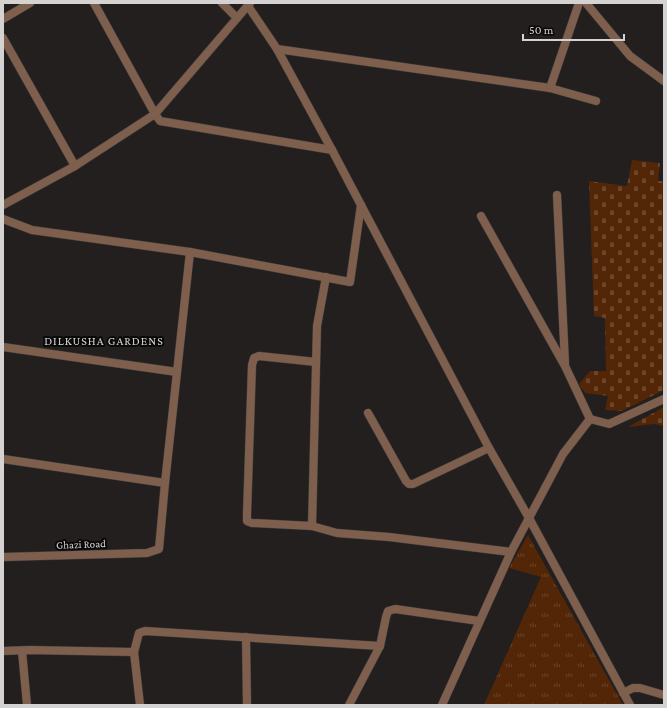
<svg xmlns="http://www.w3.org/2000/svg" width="667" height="708" font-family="'Crimson Pro',serif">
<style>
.cemetery{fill:url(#cemetery-stones)}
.park{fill:url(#park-tufts)}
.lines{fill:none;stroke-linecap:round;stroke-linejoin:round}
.minor-casing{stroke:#3f3c3b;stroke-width:9}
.minor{stroke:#7e5e4c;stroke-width:8}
.labels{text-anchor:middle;stroke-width:4;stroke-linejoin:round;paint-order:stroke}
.street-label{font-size:11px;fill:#d5d3d2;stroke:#0a0909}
.neighbourhood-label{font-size:12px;letter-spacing:1px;fill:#d9d6d4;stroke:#0a0909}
</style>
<defs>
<pattern id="cemetery-stones" width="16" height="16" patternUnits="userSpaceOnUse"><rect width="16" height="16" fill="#522606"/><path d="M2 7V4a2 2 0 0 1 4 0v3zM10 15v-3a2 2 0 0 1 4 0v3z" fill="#6a4529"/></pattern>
<pattern id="park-tufts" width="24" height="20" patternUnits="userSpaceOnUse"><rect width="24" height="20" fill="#522606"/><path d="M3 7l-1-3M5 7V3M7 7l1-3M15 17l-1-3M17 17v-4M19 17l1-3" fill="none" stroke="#6a4529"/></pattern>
</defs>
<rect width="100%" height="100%" fill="#221f1e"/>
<g class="cemetery">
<polygon points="632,160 660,163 658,181 664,181 664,390 622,411 605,410 608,396 585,393 579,384 590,371 606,371 605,318 594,316 589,181 627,186"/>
<polygon points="664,407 664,426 654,424 628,427"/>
</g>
<polygon class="park" points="528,535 623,705 484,705 541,577 509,568"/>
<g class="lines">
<g class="minor-casing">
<g id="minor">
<polyline points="94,3 155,114 160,121 332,150"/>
<polyline points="222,3 237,18"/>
<polyline points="586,3 630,56 664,81"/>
<polyline points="248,6 277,49 332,150 489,448 529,518 630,705"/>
<polyline points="3,19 30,3"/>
<polyline points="3,38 75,166"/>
<polyline points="277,49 550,88 596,101"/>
<polyline points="550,88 579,3"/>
<polyline points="557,195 565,363"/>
<polyline points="3,205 75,166 155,114 250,3"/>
<polyline points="481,216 565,366 590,419"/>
<polyline points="3,219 32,230 190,252 350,282 361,205"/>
<polyline points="326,277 317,326 312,526 337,533 389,537 511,552 563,454 590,419 609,424 664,399"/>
<polyline points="3,347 177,372"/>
<polyline points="368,413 406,481 409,484 413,484 489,448"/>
<polyline points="3,459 165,483 190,252"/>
<polyline points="312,526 252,523 247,521 247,514 252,365 254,358 259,356 316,362"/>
<polyline points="3,557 147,553 159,549 165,483"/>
<polyline points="246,637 247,705"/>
<polyline points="3,651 29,650 134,652 140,705"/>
<polyline points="22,651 27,705"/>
<polyline points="134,652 139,633 145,631 380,646"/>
<polyline points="623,693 633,688 640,688 664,695"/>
<polyline points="349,705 380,646 386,617 388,611 395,609 479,621"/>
<polyline points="442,705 511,552"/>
</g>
</g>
<use href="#minor" class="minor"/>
</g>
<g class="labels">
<g class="street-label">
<text transform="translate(81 544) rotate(-2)" y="4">Ghazi Road</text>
</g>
<g class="neighbourhood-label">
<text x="104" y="345">DILKUSHA GARDENS</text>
</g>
</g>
<rect width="667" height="708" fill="none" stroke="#d5d3d2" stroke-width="8"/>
<path d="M523 34v6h101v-6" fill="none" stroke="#d5d3d2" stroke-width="2"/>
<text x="529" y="34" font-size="12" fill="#d5d3d2" stroke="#0a0909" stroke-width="3" paint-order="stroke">50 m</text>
</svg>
